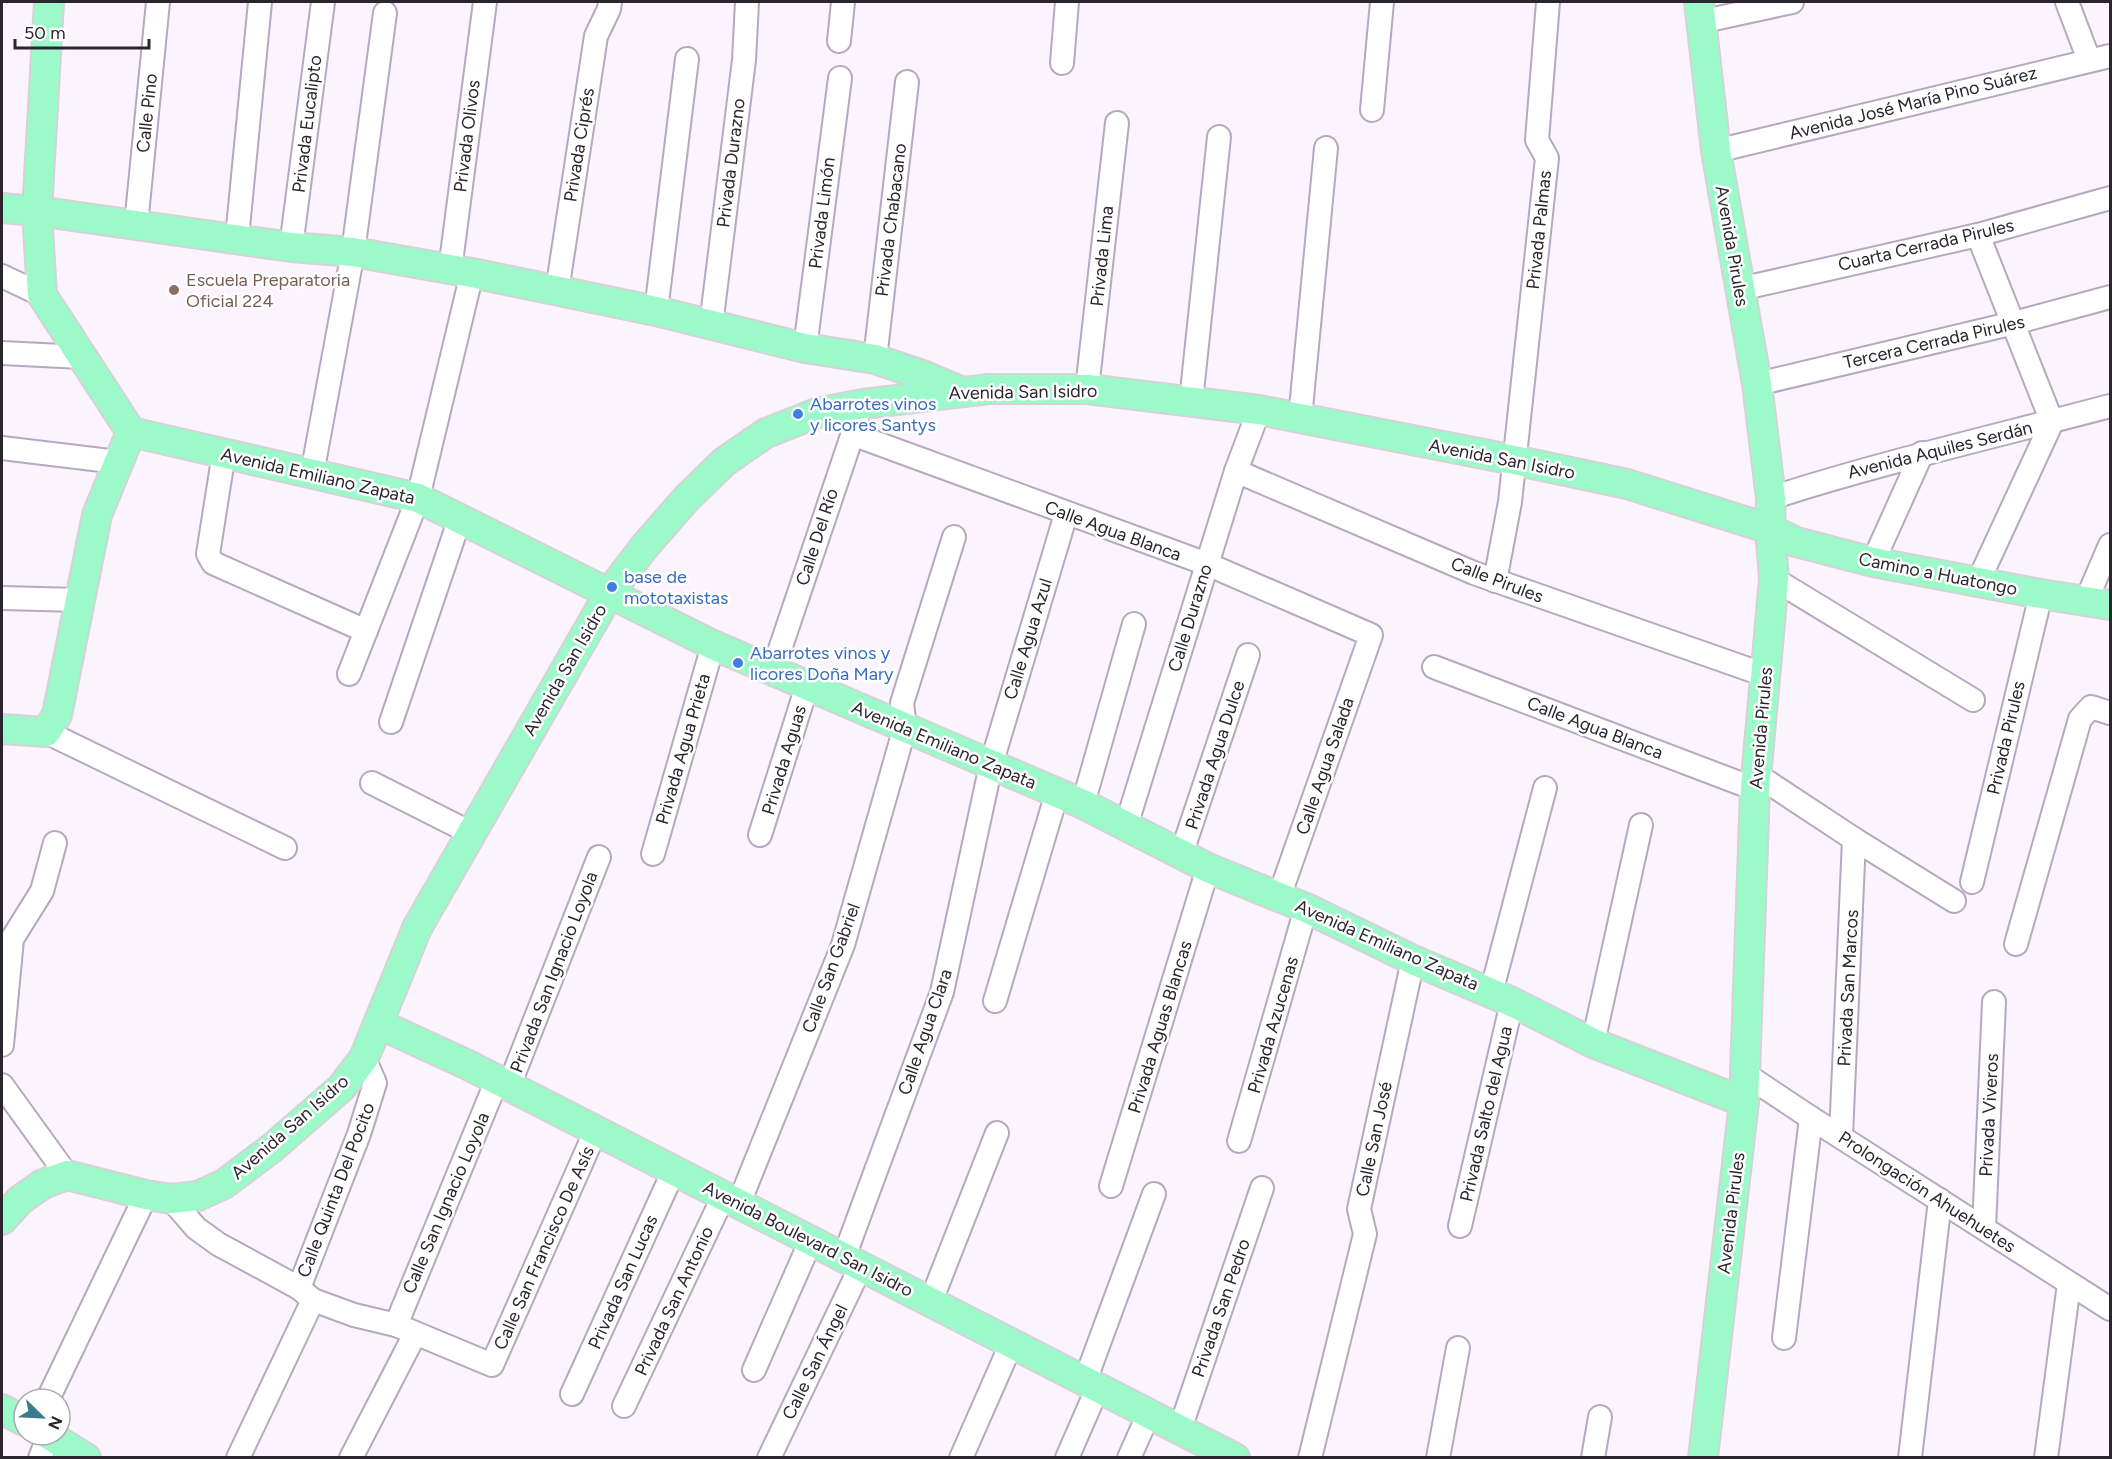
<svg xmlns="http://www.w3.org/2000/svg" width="2112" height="1459" font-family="Figtree,sans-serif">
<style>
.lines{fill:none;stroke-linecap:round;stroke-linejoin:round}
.minor-casing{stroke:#b7a8bf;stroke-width:26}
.major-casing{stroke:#d5d3d5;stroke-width:32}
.minor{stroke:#fff;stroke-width:22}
.major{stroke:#9cf9c9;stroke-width:28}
.education-dot{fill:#8d6e63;stroke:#fff;stroke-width:2}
.shop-dot{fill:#3f7fe0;stroke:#fff;stroke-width:2}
.labels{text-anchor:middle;stroke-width:5;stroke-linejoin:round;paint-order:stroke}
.street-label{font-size:18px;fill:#2b252e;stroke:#fff}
.education-label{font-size:18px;fill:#785e54;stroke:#fff;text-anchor:start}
.shop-label{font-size:18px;fill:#366cbe;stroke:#fff;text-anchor:start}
</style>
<rect width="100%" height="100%" fill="#fbf4fe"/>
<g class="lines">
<g class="minor-casing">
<g id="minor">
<polyline points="2067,2 2089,60"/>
<polyline points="1700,22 1792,2"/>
<polyline points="839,41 843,2"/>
<polyline points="1062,63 1067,2"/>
<polyline points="1372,110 1382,2"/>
<polyline points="1716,151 2110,56"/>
<polyline points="136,225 158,2"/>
<polyline points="1978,235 2052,422"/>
<polyline points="237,238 260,2"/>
<polyline points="291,247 323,2"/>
<polyline points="450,270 485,2"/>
<polyline points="2,276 42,295"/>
<polyline points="1740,289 1978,235 2110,198"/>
<polyline points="557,291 596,36 609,9 610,2"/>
<polyline points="656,311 687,59"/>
<polyline points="711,325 744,60 747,2"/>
<polyline points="805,348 840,78"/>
<polyline points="2,353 82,357"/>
<polyline points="875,359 907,82"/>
<polyline points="1757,384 2014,323 2110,297"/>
<polyline points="1087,389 1117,123"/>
<polyline points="1191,401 1219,137"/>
<polyline points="1300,419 1326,148"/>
<polyline points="852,434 1207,564 1371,635 1279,897"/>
<polyline points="2,448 118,462"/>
<polyline points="224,453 208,554 213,563 366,631"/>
<polyline points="1236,471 1474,573 1765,675"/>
<polyline points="312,474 353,252 385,13"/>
<path d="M1771,498C1883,462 1997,436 2110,406"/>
<polyline points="1873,562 1922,453"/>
<polyline points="1774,579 1973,700"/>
<polyline points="1495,581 1510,502 1547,158 1537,140 1548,2"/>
<polyline points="1978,582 2052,422"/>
<polyline points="2,598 80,600"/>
<polyline points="2086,601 2110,545"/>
<polyline points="1434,667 1755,789"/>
<polyline points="773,670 857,421"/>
<polyline points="349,674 418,498 472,273"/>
<polyline points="391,722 460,518"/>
<polyline points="46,732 285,848"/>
<polyline points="1757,775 1854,839 1954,901"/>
<polyline points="372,783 471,833"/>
<polyline points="1083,804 1134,624"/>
<polyline points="1126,826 1236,471 1259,410"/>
<polyline points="760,835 807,686"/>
<polyline points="653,854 713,645"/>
<polyline points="1181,855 1248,655"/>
<polyline points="1972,882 2041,594"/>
<polyline points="2016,944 2080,719 2091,707 2110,713"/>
<polyline points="1491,993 1545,788"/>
<polyline points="995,1001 1057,793"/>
<polyline points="1593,1043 1641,825"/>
<polyline points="2,1045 12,939 42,891 55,843"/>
<polyline points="1745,1074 1811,1118 2110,1309"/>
<polyline points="2,1085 67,1175"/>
<polyline points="509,1086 599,857"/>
<polyline points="1841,1136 1854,839"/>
<polyline points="1239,1141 1306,908"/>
<polyline points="1111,1186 1208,868"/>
<polyline points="171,1199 196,1228 218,1244 299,1288 313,1300 354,1315 396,1325 492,1365 596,1130"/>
<polyline points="739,1203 843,945 905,727 902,703 954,537"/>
<polyline points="1460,1226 1512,1002"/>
<polyline points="1984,1228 1994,1002"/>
<polyline points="844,1257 942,992 991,765 1066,514"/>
<polyline points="299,1288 359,1134 375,1083 364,1058"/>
<polyline points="931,1301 997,1133"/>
<polyline points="396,1325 497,1080"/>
<polyline points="1784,1338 1811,1118"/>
<polyline points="754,1370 811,1240"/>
<polyline points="1085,1381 1154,1194"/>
<polyline points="572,1394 674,1170"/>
<polyline points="48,1399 146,1195"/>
<polyline points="624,1406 724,1195"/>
<polyline points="1180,1429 1262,1188"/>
<polyline points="40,1458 49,1435"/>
<polyline points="238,1458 313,1300"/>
<polyline points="351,1458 415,1334"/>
<polyline points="769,1458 861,1266"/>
<polyline points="961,1458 1012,1342"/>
<polyline points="1067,1458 1098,1387"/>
<polyline points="1129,1458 1149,1413"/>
<polyline points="1310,1458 1365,1234 1359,1209 1413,960"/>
<polyline points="1438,1458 1458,1348"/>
<polyline points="1593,1458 1600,1417"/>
<polyline points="1910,1458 1940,1200"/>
<polyline points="2046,1458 2069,1284"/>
</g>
</g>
<g class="major-casing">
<g id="major">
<polyline points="49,2 37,211 42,295 131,432"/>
<polyline points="1699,2 1716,151 1757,384 1771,498 1770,529 1774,579 1755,789 1744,1102 1703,1458"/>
<polyline points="2,208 37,211 291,247 353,252 472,273 656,311 805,348 875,359 925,376 960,391"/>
<polyline points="131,432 418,498 713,645 1083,804 1208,868 1306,908 1413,960 1512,1002 1593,1043 1744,1102"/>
<polyline points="2,729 46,732 57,715 97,515 131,432"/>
<polyline points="379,1024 468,1065 1235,1458"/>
<polyline points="2,1220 20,1200 43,1184 67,1175 146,1195 171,1199 198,1196 224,1184 272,1148 342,1087 364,1058 417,928 610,592 645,546 687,498 724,462 766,433 817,413 863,404 989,389 1087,389 1259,410 1514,460 1627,484 1770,529 1796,542 1873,562 2041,594 2110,605"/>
<polyline points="2,1409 24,1421"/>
<polyline points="49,1435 86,1458"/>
</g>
</g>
<use href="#minor" class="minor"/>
<use href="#major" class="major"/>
</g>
<circle class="education-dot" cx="174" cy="290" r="6"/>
<g class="shop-dot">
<circle cx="798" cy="414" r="6"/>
<circle cx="612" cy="587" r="6"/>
<circle cx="738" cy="663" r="6"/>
</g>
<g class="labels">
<g class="street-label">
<text transform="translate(1913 103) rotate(-14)" y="6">Avenida José María Pino Suárez</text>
<text transform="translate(147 113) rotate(-84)" y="6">Calle Pino</text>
<text transform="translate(307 124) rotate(-83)" y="6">Privada Eucalipto</text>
<text transform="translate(467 136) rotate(-83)" y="6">Privada Olivos</text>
<text transform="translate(579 145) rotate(-81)" y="6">Privada Ciprés</text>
<text transform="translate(731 163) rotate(-83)" y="6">Privada Durazno</text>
<text transform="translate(822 213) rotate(-83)" y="6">Privada Limón</text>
<text transform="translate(891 220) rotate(-83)" y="6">Privada Chabacano</text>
<text transform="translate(1539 230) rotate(-84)" y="6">Privada Palmas</text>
<text transform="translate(1926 245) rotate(-13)" y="6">Cuarta Cerrada Pirules</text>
<text transform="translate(1732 246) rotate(80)" y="6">Avenida Pirules</text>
<text transform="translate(1102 256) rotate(-84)" y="6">Privada Lima</text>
<text transform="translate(1934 342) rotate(-13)" y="6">Tercera Cerrada Pirules</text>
<text transform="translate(1023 392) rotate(-1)" y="6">Avenida San Isidro</text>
<text transform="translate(1940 450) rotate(-14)" y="6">Avenida Aquiles Serdán</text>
<text transform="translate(1502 459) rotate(11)" y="6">Avenida San Isidro</text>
<text transform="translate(318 476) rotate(13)" y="6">Avenida Emiliano Zapata</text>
<text transform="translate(1113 531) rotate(20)" y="6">Calle Agua Blanca</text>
<text transform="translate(817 537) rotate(-72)" y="6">Calle Del Río</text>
<text transform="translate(1938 574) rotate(11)" y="6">Camino a Huatongo</text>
<text transform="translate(1497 580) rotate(21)" y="6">Calle Pirules</text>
<text transform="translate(1190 618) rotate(-73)" y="6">Calle Durazno</text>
<text transform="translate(1028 639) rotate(-73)" y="6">Calle Agua Azul</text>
<text transform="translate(565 670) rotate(-60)" y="6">Avenida San Isidro</text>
<text transform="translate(1595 728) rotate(21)" y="6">Calle Agua Blanca</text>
<text transform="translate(1761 728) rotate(-85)" y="6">Avenida Pirules</text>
<text transform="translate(2006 738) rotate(-77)" y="6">Privada Pirules</text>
<text transform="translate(944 745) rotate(23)" y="6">Avenida Emiliano Zapata</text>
<text transform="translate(683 749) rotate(-74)" y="6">Privada Agua Prieta</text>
<text transform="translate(1215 755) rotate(-72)" y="6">Privada Agua Dulce</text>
<text transform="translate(784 760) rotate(-73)" y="6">Privada Aguas</text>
<text transform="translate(1325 766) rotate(-71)" y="6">Calle Agua Salada</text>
<text transform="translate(1387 945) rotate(24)" y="6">Avenida Emiliano Zapata</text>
<text transform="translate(831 968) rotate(-70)" y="6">Calle San Gabriel</text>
<text transform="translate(554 972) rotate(-69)" y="6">Privada San Ignacio Loyola</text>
<text transform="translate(1848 988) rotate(-87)" y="6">Privada San Marcos</text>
<text transform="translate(1273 1025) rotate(-74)" y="6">Privada Azucenas</text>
<text transform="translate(1160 1027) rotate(-73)" y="6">Privada Aguas Blancas</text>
<text transform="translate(925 1032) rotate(-71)" y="6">Calle Agua Clara</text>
<text transform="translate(1486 1114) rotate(-77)" y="6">Privada Salto del Agua</text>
<text transform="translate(1989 1115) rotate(-87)" y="6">Privada Viveros</text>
<text transform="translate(290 1127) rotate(-41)" y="6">Avenida San Isidro</text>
<text transform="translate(1374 1139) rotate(-78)" y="6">Calle San José</text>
<text transform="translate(336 1190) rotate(-69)" y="6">Calle Quinta Del Pocito</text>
<text transform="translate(1927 1192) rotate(33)" y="6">Prolongación Ahuehuetes</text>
<text transform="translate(446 1203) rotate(-67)" y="6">Calle San Ignacio Loyola</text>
<text transform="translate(1731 1213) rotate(-83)" y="6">Avenida Pirules</text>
<text transform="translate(808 1239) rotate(27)" y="6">Avenida Boulevard San Isidro</text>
<text transform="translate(544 1248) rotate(-66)" y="6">Calle San Francisco De Asís</text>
<text transform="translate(623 1282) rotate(-66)" y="6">Privada San Lucas</text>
<text transform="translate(674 1301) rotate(-65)" y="6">Privada San Antonio</text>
<text transform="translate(1221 1308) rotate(-71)" y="6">Privada San Pedro</text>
<text transform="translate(815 1362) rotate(-64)" y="6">Calle San Ángel</text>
</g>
<g class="education-label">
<text x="186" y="286">Escuela Preparatoria<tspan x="186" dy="21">Oficial 224</tspan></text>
</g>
<g class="shop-label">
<text x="810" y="410">Abarrotes vinos<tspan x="810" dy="21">y licores Santys</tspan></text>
<text x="624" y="583">base de<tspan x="624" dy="21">mototaxistas</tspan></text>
<text x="750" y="659">Abarrotes vinos y<tspan x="750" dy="21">licores Doña Mary</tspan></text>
</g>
</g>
<rect width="2112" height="1459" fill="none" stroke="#2b252e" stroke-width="6"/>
<g transform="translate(42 1417) rotate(114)"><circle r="28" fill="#ffffff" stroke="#aaa8ab" stroke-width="1.5"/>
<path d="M0-4.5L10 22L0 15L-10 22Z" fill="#3a7c8e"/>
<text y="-9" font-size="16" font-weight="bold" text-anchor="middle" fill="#2b252e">N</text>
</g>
<path d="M15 39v9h134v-9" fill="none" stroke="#2b252e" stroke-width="3"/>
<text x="24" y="39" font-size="18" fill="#2b252e" stroke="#ffffff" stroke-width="4.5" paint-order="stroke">50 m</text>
</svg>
